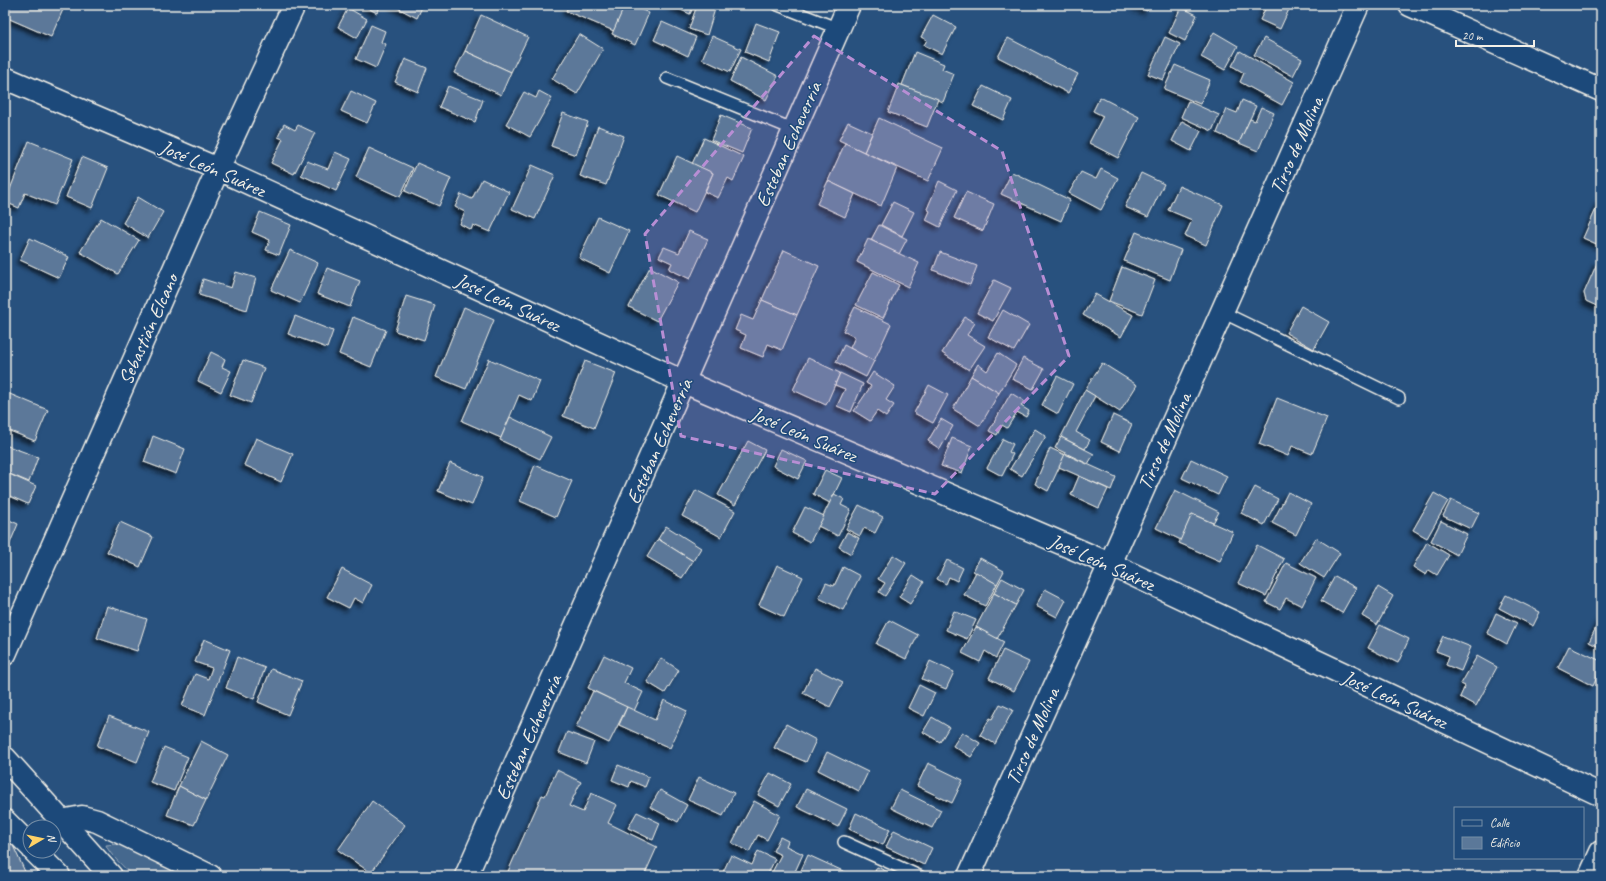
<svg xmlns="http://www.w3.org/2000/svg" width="1606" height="881" font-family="Caveat,sans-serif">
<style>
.green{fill:#45688e;stroke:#9cacbb}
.building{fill:#5b7899;stroke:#f4f1e8;filter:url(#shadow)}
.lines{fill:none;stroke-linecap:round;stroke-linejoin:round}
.service-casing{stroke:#f4f1e8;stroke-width:14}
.minor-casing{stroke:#f4f1e8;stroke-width:25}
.tertiary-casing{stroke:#f4f1e8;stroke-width:25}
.secondary-casing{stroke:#f4f1e8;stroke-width:25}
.service{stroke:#1f4a7a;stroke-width:11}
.minor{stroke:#1f4a7a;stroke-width:22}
.tertiary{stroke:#1f4a7a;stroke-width:22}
.secondary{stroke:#1f4a7a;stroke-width:22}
.marked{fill:#b88ed4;fill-opacity:0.2;stroke:#b88ed4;stroke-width:3;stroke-dasharray:8 5;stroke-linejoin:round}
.labels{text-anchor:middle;stroke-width:3;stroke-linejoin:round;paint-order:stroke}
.street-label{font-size:20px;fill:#f4f1e8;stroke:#1f4a7a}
</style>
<defs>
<filter id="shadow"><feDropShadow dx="-3.5" dy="3.5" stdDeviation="2" flood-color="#0009"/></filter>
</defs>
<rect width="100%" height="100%" fill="#28517e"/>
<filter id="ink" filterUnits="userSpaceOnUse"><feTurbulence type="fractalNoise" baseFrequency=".025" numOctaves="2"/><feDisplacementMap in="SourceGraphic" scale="8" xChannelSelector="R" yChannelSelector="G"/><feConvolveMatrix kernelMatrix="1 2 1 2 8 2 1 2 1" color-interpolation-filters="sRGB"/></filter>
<g filter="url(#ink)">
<path class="green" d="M118,844L187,876H132C124,866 110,856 106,845Z"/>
<g class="building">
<polygon points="5,5 65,5 51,37 5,17"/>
<polygon points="362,5 381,5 377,13"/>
<polygon points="392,5 423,5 417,18"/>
<polygon points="569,5 611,5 623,10 614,31 566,11"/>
<polygon points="625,5 631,5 649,13 635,45 612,34"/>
<polygon points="670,5 694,5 690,14"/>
<polygon points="697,5 702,5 715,9 707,35 689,29"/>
<polygon points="1133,5 1149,5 1147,11"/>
<polygon points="1262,5 1291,5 1280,29 1260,20 1266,7"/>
<polygon points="1181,7 1197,15 1185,41 1169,33"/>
<polygon points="348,8 367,19 357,38 338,27"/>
<polygon points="481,15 528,37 511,72 465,51"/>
<polygon points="933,15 956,27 942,54 924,45 927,40 921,37"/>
<polygon points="662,22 696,37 688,56 654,40"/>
<polygon points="756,23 780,32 769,62 745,52"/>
<polygon points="371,25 385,31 381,42 386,44 376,68 356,59"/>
<polygon points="1214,32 1238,46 1225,70 1201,57"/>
<polygon points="579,34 603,49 577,94 552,79"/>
<polygon points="712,36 741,49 730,72 702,59"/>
<polygon points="1165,37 1180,44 1163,80 1148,74"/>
<polygon points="1008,38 1078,74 1068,93 998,57"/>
<polygon points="1264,38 1302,59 1293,76 1254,55"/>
<polygon points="465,51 511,72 501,95 454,73"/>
<polygon points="1240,51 1294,82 1282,105 1240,82 1244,73 1232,66"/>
<polygon points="915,52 944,64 942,69 954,74 943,102 902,85"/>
<polygon points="741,57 778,76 766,100 730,81"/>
<polygon points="405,59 427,68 418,92 395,82"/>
<polygon points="1175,65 1210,80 1200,104 1164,89"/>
<polygon points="899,84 938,99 927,127 888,112"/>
<polygon points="448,86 483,100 475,122 439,107"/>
<polygon points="983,86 1012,100 1003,120 973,106"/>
<polygon points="351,91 376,103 367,123 341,111"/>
<polygon points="539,91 552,98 530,137 506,124 524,92 536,98"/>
<polygon points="1100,97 1139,117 1118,158 1089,143 1103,116 1093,111"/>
<polygon points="1242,100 1256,106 1239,143 1217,133 1227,109 1237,113"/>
<polygon points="1188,101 1219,115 1212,131 1181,117"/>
<polygon points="1261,107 1274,113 1258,151 1239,143 1250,119 1255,121"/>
<polygon points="563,113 588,122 576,155 551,146"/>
<polygon points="721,115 752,128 742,153 711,140"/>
<polygon points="879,118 943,148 928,181 864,152"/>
<polygon points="1182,121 1201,131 1191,151 1172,141"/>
<polygon points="848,122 872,133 864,152 839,140"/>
<polygon points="284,124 295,130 298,125 315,133 294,174 271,163 283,139 278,137"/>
<polygon points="598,126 624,136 606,185 580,176"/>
<polygon points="704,138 744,157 733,181 728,178 718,198 705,192 713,173 692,164"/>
<polygon points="29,141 73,159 55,205 25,193 19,208 5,202"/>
<polygon points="845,143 897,168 881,206 828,181"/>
<polygon points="369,148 413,168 400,197 356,177"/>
<polygon points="335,152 351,159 336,191 301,175 307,161 328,169"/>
<polygon points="677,156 713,173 695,212 659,195"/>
<polygon points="82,157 108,168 92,208 66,197"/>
<polygon points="417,163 451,178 439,206 405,191"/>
<polygon points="532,165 555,175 535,219 512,209"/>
<polygon points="1101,169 1118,178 1101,210 1069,193 1081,172 1096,179"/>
<polygon points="1012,172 1070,200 1061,221 1001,194"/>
<polygon points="1141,173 1164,184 1148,217 1125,207"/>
<polygon points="482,179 509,192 490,232 473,225 471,230 460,224 465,212 455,207 461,194 472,199"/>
<polygon points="828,181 855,194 845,217 817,204"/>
<polygon points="939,181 957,190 940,227 926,220 930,211 927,209"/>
<polygon points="1179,186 1223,205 1206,245 1185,236 1192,220 1168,210"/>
<polygon points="966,192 994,204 983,231 954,218"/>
<polygon points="138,197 163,212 148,238 123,223"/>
<polygon points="1601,198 1601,246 1583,238"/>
<polygon points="893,202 914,212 902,236 881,225"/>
<polygon points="260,212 291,225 279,255 266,250 270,240 252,232"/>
<polygon points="598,217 629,231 610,273 579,258"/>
<polygon points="101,218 139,240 118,274 80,252"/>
<polygon points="879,225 907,239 899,254 871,240"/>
<polygon points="689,231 708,239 690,279 669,269 672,263 659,257 664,247 679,253"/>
<polygon points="1136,232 1181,250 1170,280 1124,261"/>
<polygon points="30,238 69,257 59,278 20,260"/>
<polygon points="868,239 919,263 908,287 857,262"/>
<polygon points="290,250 318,263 300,303 271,290"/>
<polygon points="784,250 819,266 797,315 762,300"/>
<polygon points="940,252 977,266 970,285 933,270"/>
<polygon points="1598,261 1601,262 1601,308 1586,301 1584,293"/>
<polygon points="650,267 678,282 657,321 629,307"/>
<polygon points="1122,267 1155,280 1142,314 1109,301"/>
<polygon points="327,268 360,281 350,307 317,294"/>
<polygon points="236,272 256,278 247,310 199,295 203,279 231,288"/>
<polygon points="873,272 899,285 883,318 856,305"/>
<polygon points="994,280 1011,288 993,321 977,313"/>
<polygon points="1095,294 1133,315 1121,337 1083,315"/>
<polygon points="406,296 435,305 424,340 395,331"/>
<polygon points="762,300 797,315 782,350 768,344 763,357 741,348 746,335 735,330 741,315 753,320"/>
<polygon points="1301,306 1329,322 1314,349 1286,333"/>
<polygon points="464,307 494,320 466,389 436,377"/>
<polygon points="855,307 891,324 874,361 850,348 855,337 843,331"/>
<polygon points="1003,310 1029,325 1014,351 988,337"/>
<polygon points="295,316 333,331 327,348 288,334"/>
<polygon points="353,317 386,330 371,367 339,354"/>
<polygon points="965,317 975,323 967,335 985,346 969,370 942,353"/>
<polygon points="844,345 874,361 866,377 836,362"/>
<polygon points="211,352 225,359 222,367 231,371 221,392 198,381"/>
<polygon points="998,353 1016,365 999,393 971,376 978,364 987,371"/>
<polygon points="808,358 840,373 826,405 793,390"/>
<polygon points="1023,358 1044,369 1033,389 1012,379"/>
<polygon points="489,359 540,381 532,401 519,395 501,438 462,421"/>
<polygon points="243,360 264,368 251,403 230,395"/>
<polygon points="585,361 616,373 594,428 563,416"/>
<polygon points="1102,363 1137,385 1120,412 1085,390"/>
<polygon points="873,372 895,386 886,400 894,405 886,417 877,411 870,421 854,411 871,386 866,383"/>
<polygon points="840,373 863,384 851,412 837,406 845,389 835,385"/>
<polygon points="971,376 999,393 980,426 953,409"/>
<polygon points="1057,376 1073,384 1058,414 1042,405"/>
<polygon points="929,385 948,395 933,423 914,413"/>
<polygon points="1085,390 1095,396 1076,432 1090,440 1085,449 1061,437"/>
<polygon points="5,392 48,410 35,441 5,429"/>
<polygon points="1011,393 1024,401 1021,406 1029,411 1026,417 1017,412 1007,428 1002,425 997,435 989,431"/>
<polygon points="1277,398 1327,418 1312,454 1292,446 1288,456 1259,444"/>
<polygon points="1113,415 1132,424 1120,451 1101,442"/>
<polygon points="510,417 551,437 540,459 500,440"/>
<polygon points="941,419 953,426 940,449 928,441"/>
<polygon points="1035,429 1046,436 1022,476 1010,469"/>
<polygon points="153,436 185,449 176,474 144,462"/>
<polygon points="1061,437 1094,454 1088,464 1055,448"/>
<polygon points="256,438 293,454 281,482 244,465"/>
<polygon points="952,438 972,446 962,473 941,466"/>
<polygon points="1003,439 1013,444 1009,452 1013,454 1002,476 987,468"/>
<polygon points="748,441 765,450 735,505 718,495"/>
<polygon points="5,445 38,457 29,482 5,472"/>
<polygon points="1050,448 1065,455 1048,491 1035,484"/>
<polygon points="781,449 807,461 798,479 773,466"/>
<polygon points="1065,454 1116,477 1111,490 1059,467"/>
<polygon points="1191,459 1227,476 1218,495 1182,478"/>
<polygon points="450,463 483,477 472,505 438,491"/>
<polygon points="535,465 572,481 556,517 520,501"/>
<polygon points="825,470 842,478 830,503 813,494"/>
<polygon points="9,474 36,486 28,504 5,494"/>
<polygon points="1079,476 1108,489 1099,508 1071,495"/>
<polygon points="1255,487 1278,499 1264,525 1241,513"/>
<polygon points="696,490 735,511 721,537 682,516"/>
<polygon points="1175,490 1219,512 1213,523 1192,514 1181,540 1156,528"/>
<polygon points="1288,492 1311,504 1296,535 1272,523"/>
<polygon points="1434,493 1448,501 1427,538 1413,530"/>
<polygon points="834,494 844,499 841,505 851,510 838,536 818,526"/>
<polygon points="1451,500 1479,513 1471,529 1443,516"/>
<polygon points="859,505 883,517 875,533 864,528 860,536 846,529"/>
<polygon points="805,507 824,516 810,542 792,533"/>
<polygon points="1192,514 1233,532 1220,561 1179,543"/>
<polygon points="5,518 18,524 5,555"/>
<polygon points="1441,521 1467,534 1457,555 1431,541"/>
<polygon points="120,522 153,537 140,567 107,552"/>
<polygon points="666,526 701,548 693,561 658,539"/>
<polygon points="847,532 859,538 851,554 839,547"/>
<polygon points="1316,538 1340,553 1324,578 1300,563"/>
<polygon points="658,539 693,561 682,578 647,557"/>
<polygon points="1427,542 1449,555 1437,575 1429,570 1426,575 1413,567"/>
<polygon points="1257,545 1284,559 1266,596 1238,583"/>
<polygon points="893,555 906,563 885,596 879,592 885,583 878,579"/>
<polygon points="980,558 1004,571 997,584 973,571"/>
<polygon points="947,560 963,568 957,581 949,577 946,584 937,579"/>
<polygon points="1286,563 1316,578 1302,606 1286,598 1280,609 1266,602"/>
<polygon points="777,565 803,577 784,617 759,605"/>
<polygon points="843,567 860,576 843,610 819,598 826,583 834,586"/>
<polygon points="342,569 372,585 363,603 354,598 349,608 327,597"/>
<polygon points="976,572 997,584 985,606 964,595"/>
<polygon points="913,575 924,582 910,604 899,597"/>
<polygon points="1335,576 1356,588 1342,613 1321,601"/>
<polygon points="1002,578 1024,590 1016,605 994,593"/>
<polygon points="1378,587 1393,596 1377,625 1362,616"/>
<polygon points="1045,589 1066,600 1057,617 1036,606"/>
<polygon points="994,593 1016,605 997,639 976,627"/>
<polygon points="1506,595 1540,612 1533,626 1499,608"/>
<polygon points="107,606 147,619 137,651 97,638"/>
<polygon points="954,611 976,620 967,639 946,630"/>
<polygon points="1496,613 1517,623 1507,644 1487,633"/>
<polygon points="1601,617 1601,648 1589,642"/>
<polygon points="889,620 918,635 906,659 876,644"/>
<polygon points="1380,625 1409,639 1398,663 1368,648"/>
<polygon points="976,627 1004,642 996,658 985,651 980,662 962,653"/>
<polygon points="1443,636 1471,647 1461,671 1446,665 1449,656 1436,651"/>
<polygon points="204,639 230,650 205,715 182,706 195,674 208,679 212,668 195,662"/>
<polygon points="1569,646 1601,661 1601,669 1593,686 1558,668"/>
<polygon points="1003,650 1029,662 1014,691 989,678"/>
<polygon points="604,655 631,668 624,683 643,692 634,711 588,688"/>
<polygon points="1477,656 1497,667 1476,706 1460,697 1465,686 1461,684"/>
<polygon points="237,657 265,668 254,699 226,688"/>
<polygon points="661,658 679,670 665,693 647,682"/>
<polygon points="930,661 954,672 946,689 922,679"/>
<polygon points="815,668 843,682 830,707 803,693"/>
<polygon points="271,669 302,681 288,715 258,702"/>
<polygon points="919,685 935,693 924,716 908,708"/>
<polygon points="593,691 627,707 609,743 576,727"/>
<polygon points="664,700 687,711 670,748 619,725 627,707 655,720"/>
<polygon points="1000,704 1013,710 995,744 980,735 990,718 992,719"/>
<polygon points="109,716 149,732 137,762 97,746"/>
<polygon points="932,717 949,727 940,742 923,732"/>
<polygon points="786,724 816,740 806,762 774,748"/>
<polygon points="567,732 594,742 586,763 559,752"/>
<polygon points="962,732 980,743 971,757 953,746"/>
<polygon points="201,741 228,755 206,800 179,786"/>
<polygon points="164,747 188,757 174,791 150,782"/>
<polygon points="827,752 868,772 859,791 818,770"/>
<polygon points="928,763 963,780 952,803 917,786"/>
<polygon points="618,765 649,777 645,787 631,781 629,787 612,780"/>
<polygon points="557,770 581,782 569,806 583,812 591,793 617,805 608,823 657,847 644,876 506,876 542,795 545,796"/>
<polygon points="770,773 791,784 779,806 758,795"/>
<polygon points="699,777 734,793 723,816 688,800"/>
<polygon points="179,786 206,800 194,825 167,815"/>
<polygon points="806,789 847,809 838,827 797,807"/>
<polygon points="660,790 687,805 678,822 650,807"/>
<polygon points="900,790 941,810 932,828 891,808"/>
<polygon points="372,801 405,825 371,873 338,850"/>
<polygon points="754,801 780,815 767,840 758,835 749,852 732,843"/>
<polygon points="637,812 660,823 653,840 628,828"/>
<polygon points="856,813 890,829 883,845 849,829"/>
<polygon points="894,830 932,848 924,865 886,847"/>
<polygon points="780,837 788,841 786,846 803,854 793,876 770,876 781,855 773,851"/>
<polygon points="10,839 27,876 15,876 5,869 5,846"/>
<polygon points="758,851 775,859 767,876 732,876 723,872 731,855 752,865"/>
<polygon points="808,855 854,876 803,876 799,875"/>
<polygon points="877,867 897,876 873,876"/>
</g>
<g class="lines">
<g class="service-casing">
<g id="service">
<polyline points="778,5 839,29"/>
<polyline points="667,78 795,130"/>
<polyline points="1222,312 1399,398"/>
<polyline points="844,842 919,876"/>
</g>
</g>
<g class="minor-casing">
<g id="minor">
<polyline points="1410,5 1601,90"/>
<polyline points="5,78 218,169 684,382 1110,564 1601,795"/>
<polyline points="5,654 218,169 294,5"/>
<polyline points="61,821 82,817 97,821 210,876"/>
<polyline points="466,876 849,5"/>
<polyline points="969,876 1110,564 1358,5"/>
</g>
</g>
<g class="tertiary-casing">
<polyline id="tertiary" points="1590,876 1601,852"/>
</g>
<g class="secondary-casing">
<g id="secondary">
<polyline points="5,758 111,876"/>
<polyline points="5,821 30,846"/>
<polyline points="34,851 59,876"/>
</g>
</g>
<use href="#service" class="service"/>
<use href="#minor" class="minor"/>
<use href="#tertiary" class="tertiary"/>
<use href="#secondary" class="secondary"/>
</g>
</g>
<path class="marked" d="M814,36L1002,151L1069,356L935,494L681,436L645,234Z"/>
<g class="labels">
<g class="street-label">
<text transform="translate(788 144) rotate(-66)" y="7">Esteban Echeverría</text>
<text transform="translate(1296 145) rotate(-66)" y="7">Tirso de Molina</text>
<text transform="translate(213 168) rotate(24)" y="7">José León Suárez</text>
<text transform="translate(508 302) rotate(25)" y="7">José León Suárez</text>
<text transform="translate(148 329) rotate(-66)" y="7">Sebastián Elcano</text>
<text transform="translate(804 434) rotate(23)" y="7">José León Suárez</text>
<text transform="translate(659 441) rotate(-66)" y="7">Esteban Echeverría</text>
<text transform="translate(1164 441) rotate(-66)" y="7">Tirso de Molina</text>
<text transform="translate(1102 562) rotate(24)" y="7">José León Suárez</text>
<text transform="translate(1395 699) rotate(25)" y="7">José León Suárez</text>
<text transform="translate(1032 736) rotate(-66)" y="7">Tirso de Molina</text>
<text transform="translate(528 737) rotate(-66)" y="7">Esteban Echeverría</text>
</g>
</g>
<rect width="1606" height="881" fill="none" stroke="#1f4a7a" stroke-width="20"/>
<rect x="10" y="10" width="1586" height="861" fill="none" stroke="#f4f1e8" stroke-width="1.5" filter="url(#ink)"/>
<rect x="1454" y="807" width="130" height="52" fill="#1f4a7a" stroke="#748da6"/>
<rect x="1462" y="820" width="20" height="6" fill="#1f4a7a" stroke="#748da6"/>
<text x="1490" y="827" font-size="12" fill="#f4f1e8">Calle</text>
<rect x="1462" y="837" width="20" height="12" fill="#5b7899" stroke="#748da6"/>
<text x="1490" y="847" font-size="12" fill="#f4f1e8">Edificio</text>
<g transform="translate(42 839) rotate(81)"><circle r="19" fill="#1f4a7a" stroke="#748da6"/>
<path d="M0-3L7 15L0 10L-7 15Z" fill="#ffd166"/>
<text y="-6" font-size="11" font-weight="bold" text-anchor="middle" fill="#f4f1e8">N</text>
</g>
<path d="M1456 40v6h78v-6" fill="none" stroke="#f4f1e8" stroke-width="2"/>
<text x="1462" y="40" font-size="12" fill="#f4f1e8" stroke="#1f4a7a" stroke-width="3" paint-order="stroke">20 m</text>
</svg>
